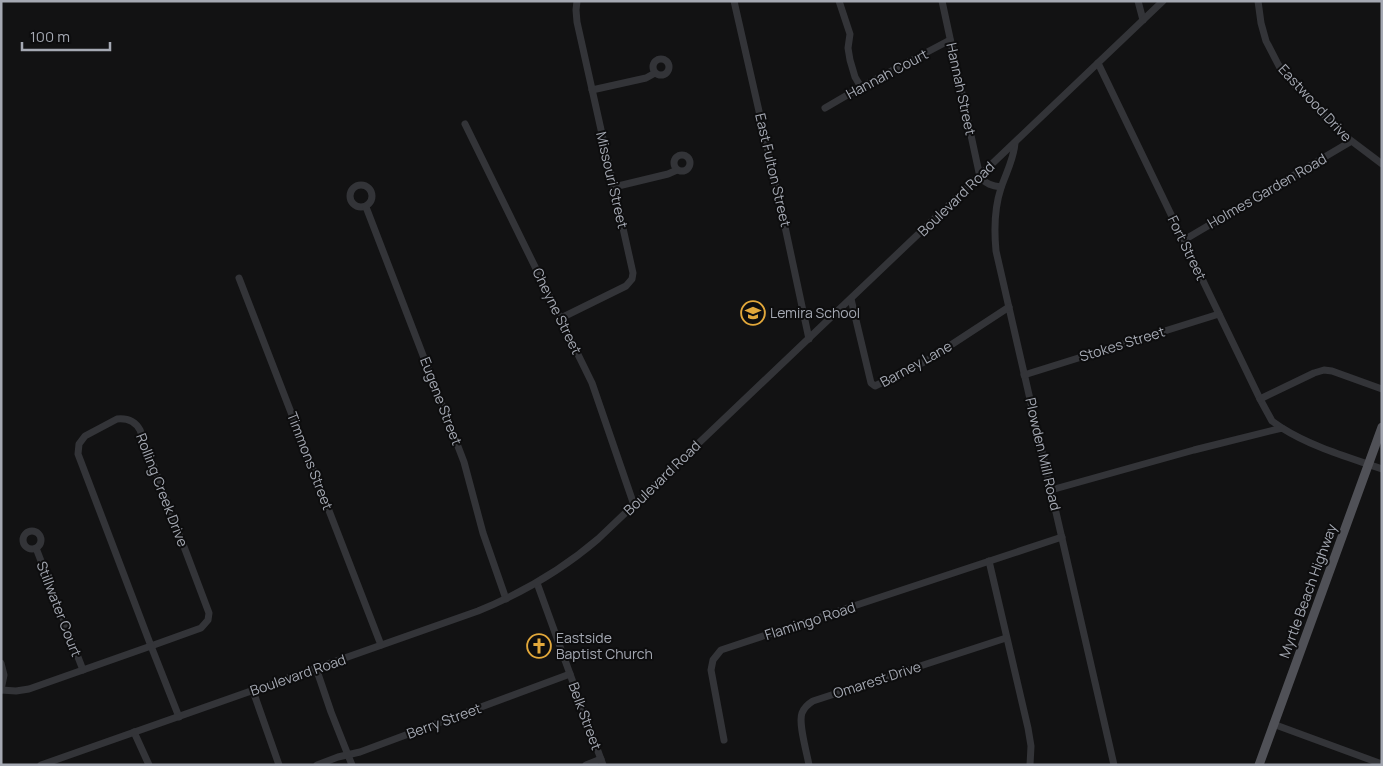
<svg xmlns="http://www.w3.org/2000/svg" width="1383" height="766" font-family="Manrope,sans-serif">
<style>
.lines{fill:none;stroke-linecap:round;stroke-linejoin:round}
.minor{stroke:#333438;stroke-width:7}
.major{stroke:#505157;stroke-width:9}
.labels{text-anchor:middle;stroke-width:4;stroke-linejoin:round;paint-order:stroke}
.street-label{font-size:14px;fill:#a5a9b3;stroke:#0d0d0e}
.poi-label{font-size:14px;fill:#a5a9b3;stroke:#0d0d0e;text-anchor:start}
</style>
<rect width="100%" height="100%" fill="#121213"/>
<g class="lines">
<g class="minor">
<polyline points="734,1 781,208 809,339"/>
<polyline points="839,1 850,34 848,48 850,60 855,77 861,87"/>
<path d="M942,1L980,177C986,184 992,186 1001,187"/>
<polyline points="1138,1 1143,20"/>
<polyline points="1258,1 1261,23 1266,41 1279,66 1289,79 1341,133 1382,164"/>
<circle cx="661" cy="67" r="8"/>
<polyline points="1098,63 1260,399 1272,421 1282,428"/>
<polyline points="592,90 646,78 655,73"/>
<polyline points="825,108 861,87 950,40"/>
<polyline points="465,124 592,383 634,505"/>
<path d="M1015,143C1014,159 1006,173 1001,188C994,209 994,230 996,251L1114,765"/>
<circle cx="682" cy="163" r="8"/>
<circle cx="361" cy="196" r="11"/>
<polyline points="614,187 668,174 677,170"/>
<polyline points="366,207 464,462 483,533 506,599"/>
<polyline points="1184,240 1350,142"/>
<polyline points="239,278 381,645"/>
<polyline points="851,299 871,383 875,386 928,360 1009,307"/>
<polyline points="561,318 626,286 632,279 633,273 577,22 576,10 577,1"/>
<polyline points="1024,375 1219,314"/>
<polyline points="1260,399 1314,373 1324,370 1332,371 1382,389"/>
<path d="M117,419C127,418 135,421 140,430L209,613L208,620L201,628L151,646L78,454L79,444L85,436Z"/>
<path d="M1051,490L1194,450L1282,428C1312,447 1348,457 1382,469"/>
<circle cx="32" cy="540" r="9"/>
<polyline points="36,548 83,670"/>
<polyline points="989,561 1028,728 1031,746 1030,765"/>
<polyline points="537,583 603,765"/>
<polyline points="1,663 4,675 1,690"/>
<polyline points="316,668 331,712 352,765"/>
<polyline points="1,690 16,691 29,689 151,646 179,717"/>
<polyline points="253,691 279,765"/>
<polyline points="1273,724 1382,764"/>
<polyline points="134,732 149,765"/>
<polyline points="724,740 711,670 713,660 721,650 1062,537"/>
<path d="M41,765L478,611C522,593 562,570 598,539L1163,1"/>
<polyline points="317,765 338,757 360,752 570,674"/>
<polyline points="586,765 601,759"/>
<path d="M809,765C807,753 798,723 802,713C804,708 808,704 813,701L1006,638"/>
</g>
<polyline class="major" points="1259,765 1382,427"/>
</g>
<defs>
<g id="school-ring" transform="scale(1.25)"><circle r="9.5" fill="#0d0d0e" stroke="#e2a83b" stroke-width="1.5"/><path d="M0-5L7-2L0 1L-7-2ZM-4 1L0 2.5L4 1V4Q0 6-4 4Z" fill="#e2a83b"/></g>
<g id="church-ring" transform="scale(1.25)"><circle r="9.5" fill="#0d0d0e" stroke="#e2a83b" stroke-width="1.5"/><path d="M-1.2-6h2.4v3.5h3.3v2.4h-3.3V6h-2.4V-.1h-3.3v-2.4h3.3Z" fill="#e2a83b"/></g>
</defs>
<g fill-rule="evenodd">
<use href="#school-ring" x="753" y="313"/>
<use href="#church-ring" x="539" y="646"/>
</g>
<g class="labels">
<g class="street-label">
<text transform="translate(887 74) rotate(-28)" y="5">Hannah Court</text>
<text transform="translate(961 89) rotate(78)" y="5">Hannah Street</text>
<text transform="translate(1315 103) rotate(47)" y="5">Eastwood Drive</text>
<text transform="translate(773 170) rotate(77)" y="5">East Fulton Street</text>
<text transform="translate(612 180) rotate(77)" y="5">Missouri Street</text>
<text transform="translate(1267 191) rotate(-30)" y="5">Holmes Garden Road</text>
<text transform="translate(956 199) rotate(-44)" y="5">Boulevard Road</text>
<text transform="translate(1187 248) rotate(64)" y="5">Fort Street</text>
<text transform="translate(557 311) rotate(64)" y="5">Cheyne Street</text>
<text transform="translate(1122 344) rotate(-17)" y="5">Stokes Street</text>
<text transform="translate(916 364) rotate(-29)" y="5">Barney Lane</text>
<text transform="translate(441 401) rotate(69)" y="5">Eugene Street</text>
<text transform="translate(1043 454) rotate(77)" y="5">Plowden Mill Road</text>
<text transform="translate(310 461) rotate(69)" y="5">Timmons Street</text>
<text transform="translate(662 478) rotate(-44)" y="5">Boulevard Road</text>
<text transform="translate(162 490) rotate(69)" y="5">Rolling Creek Drive</text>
<text transform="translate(1308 591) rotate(-70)" y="5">Myrtle Beach Highway</text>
<text transform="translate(59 609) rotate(69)" y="5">Stillwater Court</text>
<text transform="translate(810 621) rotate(-18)" y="5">Flamingo Road</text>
<text transform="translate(298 675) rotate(-19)" y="5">Boulevard Road</text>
<text transform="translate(877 680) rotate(-18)" y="5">Omarest Drive</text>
<text transform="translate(585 716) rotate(70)" y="5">Belk Street</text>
<text transform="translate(444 721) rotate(-20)" y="5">Berry Street</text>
</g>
<g class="poi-label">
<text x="770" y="318">Lemira School</text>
<text x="556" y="643">Eastside<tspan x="556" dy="16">Baptist Church</tspan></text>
</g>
</g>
<rect width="1383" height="766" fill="none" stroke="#a5a9b3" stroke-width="5"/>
<path d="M22 42v8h88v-8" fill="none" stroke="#a5a9b3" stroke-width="2.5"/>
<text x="30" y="42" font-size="15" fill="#a5a9b3" stroke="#0d0d0e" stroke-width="4" paint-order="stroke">100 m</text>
</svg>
